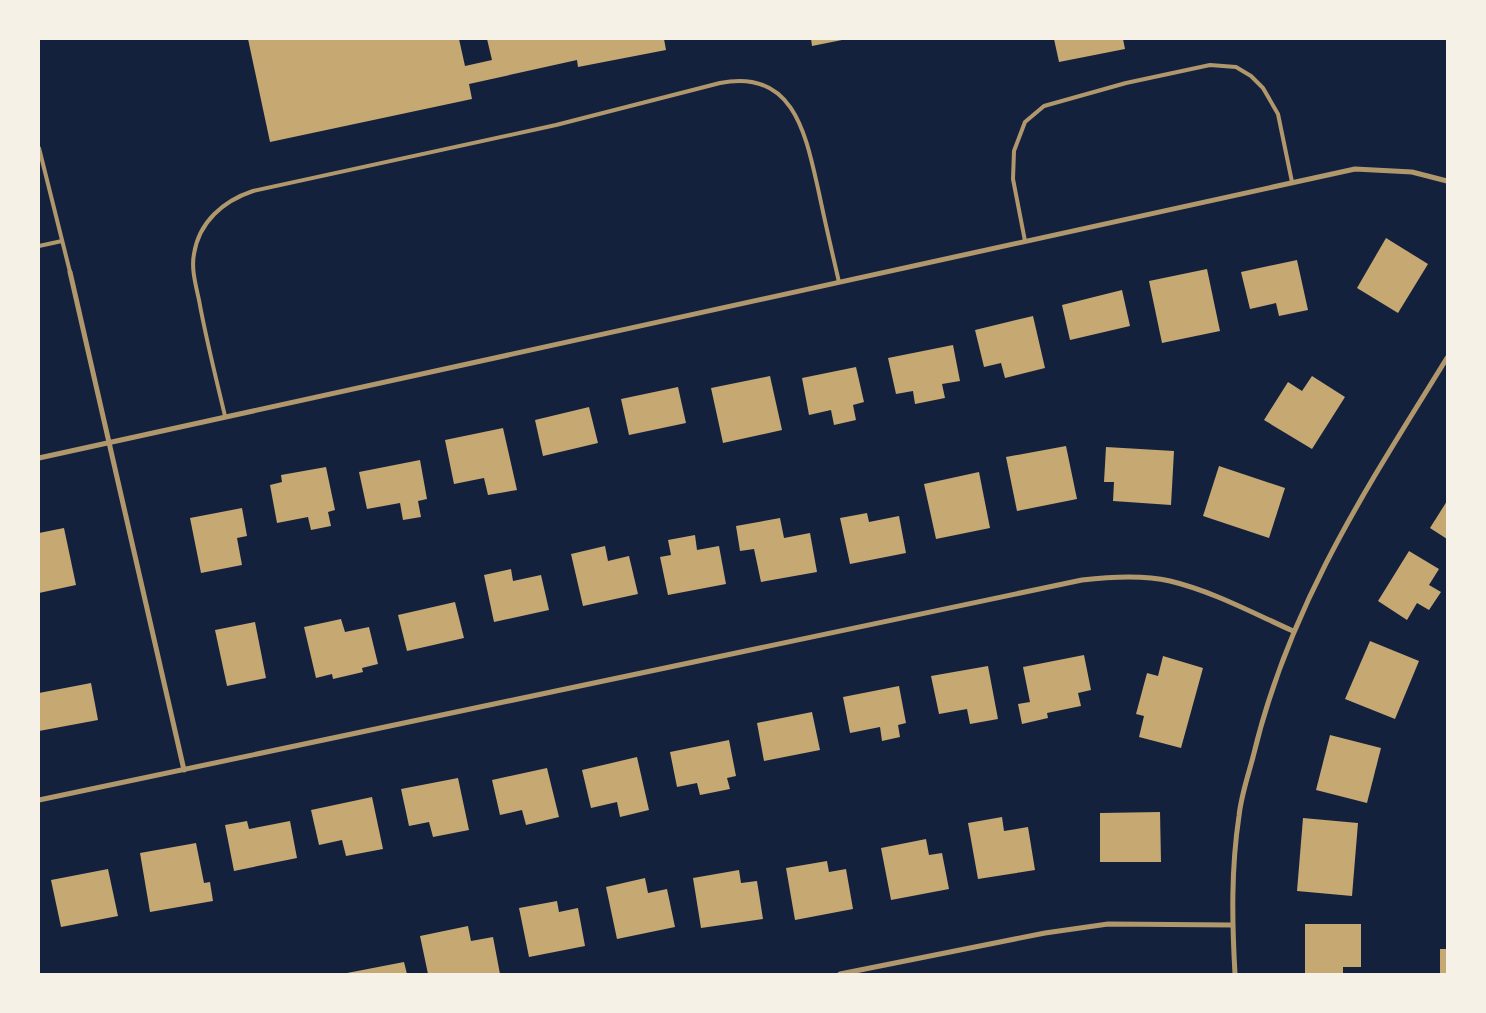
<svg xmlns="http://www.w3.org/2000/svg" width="1486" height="1013" font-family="Karla,sans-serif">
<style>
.building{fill:#c6a872}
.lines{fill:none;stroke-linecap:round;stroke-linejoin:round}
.service{stroke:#b1986c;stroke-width:4}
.minor{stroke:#b1986c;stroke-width:5}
</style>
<rect width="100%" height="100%" fill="#14213d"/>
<g class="building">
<polygon points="248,39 459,39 465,66 492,60 487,39 664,39 666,50 578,67 577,60 469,84 472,99 270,142"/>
<polygon points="811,39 842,39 842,40 812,46"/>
<polygon points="1054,39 1123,39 1125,49 1059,62"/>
<polygon points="1386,238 1428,264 1398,313 1357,288"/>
<polygon points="1297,260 1308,310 1279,316 1276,303 1250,309 1241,272"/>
<polygon points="1207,269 1220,331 1162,343 1149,281"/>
<polygon points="1122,290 1130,326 1070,340 1062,305"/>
<polygon points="1033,316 1045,368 1005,378 1001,363 984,367 975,330"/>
<polygon points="953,345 960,381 942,384 945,398 915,404 913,391 896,394 888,358"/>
<polygon points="856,367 864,402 853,405 856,420 834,425 831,410 809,415 802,378"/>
<polygon points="770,376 782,430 723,443 711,388"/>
<polygon points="1312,376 1345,397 1312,449 1264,420 1288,382 1302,391"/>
<polygon points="678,387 686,423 629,435 621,399"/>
<polygon points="589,407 598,443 543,456 535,420"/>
<polygon points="503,428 517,490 488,495 484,478 454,484 445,440"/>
<polygon points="1066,446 1077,499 1017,511 1006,457"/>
<polygon points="1106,447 1174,451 1171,505 1113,501 1114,482 1104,482"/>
<polygon points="420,460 427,499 418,501 421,517 403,520 400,503 367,509 359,472"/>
<polygon points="1219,466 1285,488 1269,538 1203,516"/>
<polygon points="326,467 335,510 328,512 331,526 311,530 308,517 277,523 270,485 282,482 281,475"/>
<polygon points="979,472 990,528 936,539 924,484"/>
<polygon points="1447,501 1447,539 1430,528"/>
<polygon points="242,508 247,536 237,538 242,565 201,573 190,518"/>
<polygon points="867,513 869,522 899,516 906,553 850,564 840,518"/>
<polygon points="780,518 784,538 810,533 817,572 761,582 754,549 740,551 736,526"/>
<polygon points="64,528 76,585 39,593 39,533"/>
<polygon points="695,535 697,550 719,546 726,584 668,595 660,557 671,555 668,540"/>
<polygon points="605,546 608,561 629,556 638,594 583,606 571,554"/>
<polygon points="1409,551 1439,569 1429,585 1441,592 1429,610 1417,603 1407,620 1378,601"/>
<polygon points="511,569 513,581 541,575 549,610 494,622 484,575"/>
<polygon points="455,602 464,638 407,651 398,615"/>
<polygon points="341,619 345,632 369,627 378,664 362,668 363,672 333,679 332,674 316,678 304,627"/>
<polygon points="255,622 266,678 227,686 215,630"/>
<polygon points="1370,641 1419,661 1395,719 1345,699"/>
<polygon points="1084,655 1091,690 1078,693 1081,706 1047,713 1048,718 1022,724 1018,704 1030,702 1023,667"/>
<polygon points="1163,656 1203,668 1181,748 1139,737 1144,716 1136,714 1147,673 1158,676"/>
<polygon points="988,666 998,719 970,724 967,709 939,714 931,676"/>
<polygon points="91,683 98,720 39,731 39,693"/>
<polygon points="899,686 906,723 898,725 900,737 882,741 880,727 850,733 843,697"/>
<polygon points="812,712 820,750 764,761 757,723"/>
<polygon points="1330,735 1381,748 1367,803 1316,790"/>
<polygon points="729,740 736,776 727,778 730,789 700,795 697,783 677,787 670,752"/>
<polygon points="637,757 649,810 620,817 617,802 591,808 582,770"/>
<polygon points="547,768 559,817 526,825 522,810 500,815 492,780"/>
<polygon points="458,778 469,830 433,837 429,822 409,826 401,789"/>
<polygon points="372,797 383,849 346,856 342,840 319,845 311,810"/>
<polygon points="1160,812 1161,862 1100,862 1100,813"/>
<polygon points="1002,817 1004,831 1028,827 1035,870 978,879 968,823"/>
<polygon points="1303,818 1358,823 1352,896 1297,891"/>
<polygon points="247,821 249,829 290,821 297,858 234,871 225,825"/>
<polygon points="926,839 929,855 942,853 949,889 891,900 881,848"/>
<polygon points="196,843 204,883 210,882 213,901 150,912 140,853"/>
<polygon points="827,861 829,872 846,869 853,909 795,920 786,868"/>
<polygon points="108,869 118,916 61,927 51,880"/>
<polygon points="739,870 741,883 757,881 763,919 701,928 693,878"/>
<polygon points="645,878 648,893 667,889 675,927 617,939 606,887"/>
<polygon points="557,901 559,912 578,908 585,946 529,957 519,908"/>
<polygon points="1305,924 1361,924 1361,967 1343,967 1343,974 1305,974"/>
<polygon points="468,926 471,941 493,937 500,974 428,974 420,936"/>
<rect x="1440" y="949" width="7" height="25"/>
<polygon points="404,962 407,974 347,974 347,973"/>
</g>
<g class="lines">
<g class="service">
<polyline points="39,148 70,272"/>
<polyline points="1025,241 1013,179 1014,151 1025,122 1044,106 1126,83 1210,65 1236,67 1251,76 1263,88 1278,114 1292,182"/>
<polyline points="39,246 62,241"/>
<path d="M225,416C216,378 206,339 199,300C196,286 191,269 194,254C199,222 223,201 253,191L556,125L720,83C795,68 806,136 819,193C825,222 832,252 839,282"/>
</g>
<g class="minor">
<polyline points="70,272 184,770"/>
<polyline points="39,458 1355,169 1412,172 1447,181"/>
<path d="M39,800L1082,580C1108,577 1144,575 1170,581C1212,591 1253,613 1293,631"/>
<polyline points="840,974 1045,933 1108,924 1232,925"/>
<path d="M1235,974C1232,921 1231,869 1239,816C1241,796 1248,776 1253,757C1289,605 1366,489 1447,358"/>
</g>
</g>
<rect width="1486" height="1013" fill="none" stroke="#f6f1e7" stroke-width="80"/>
</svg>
